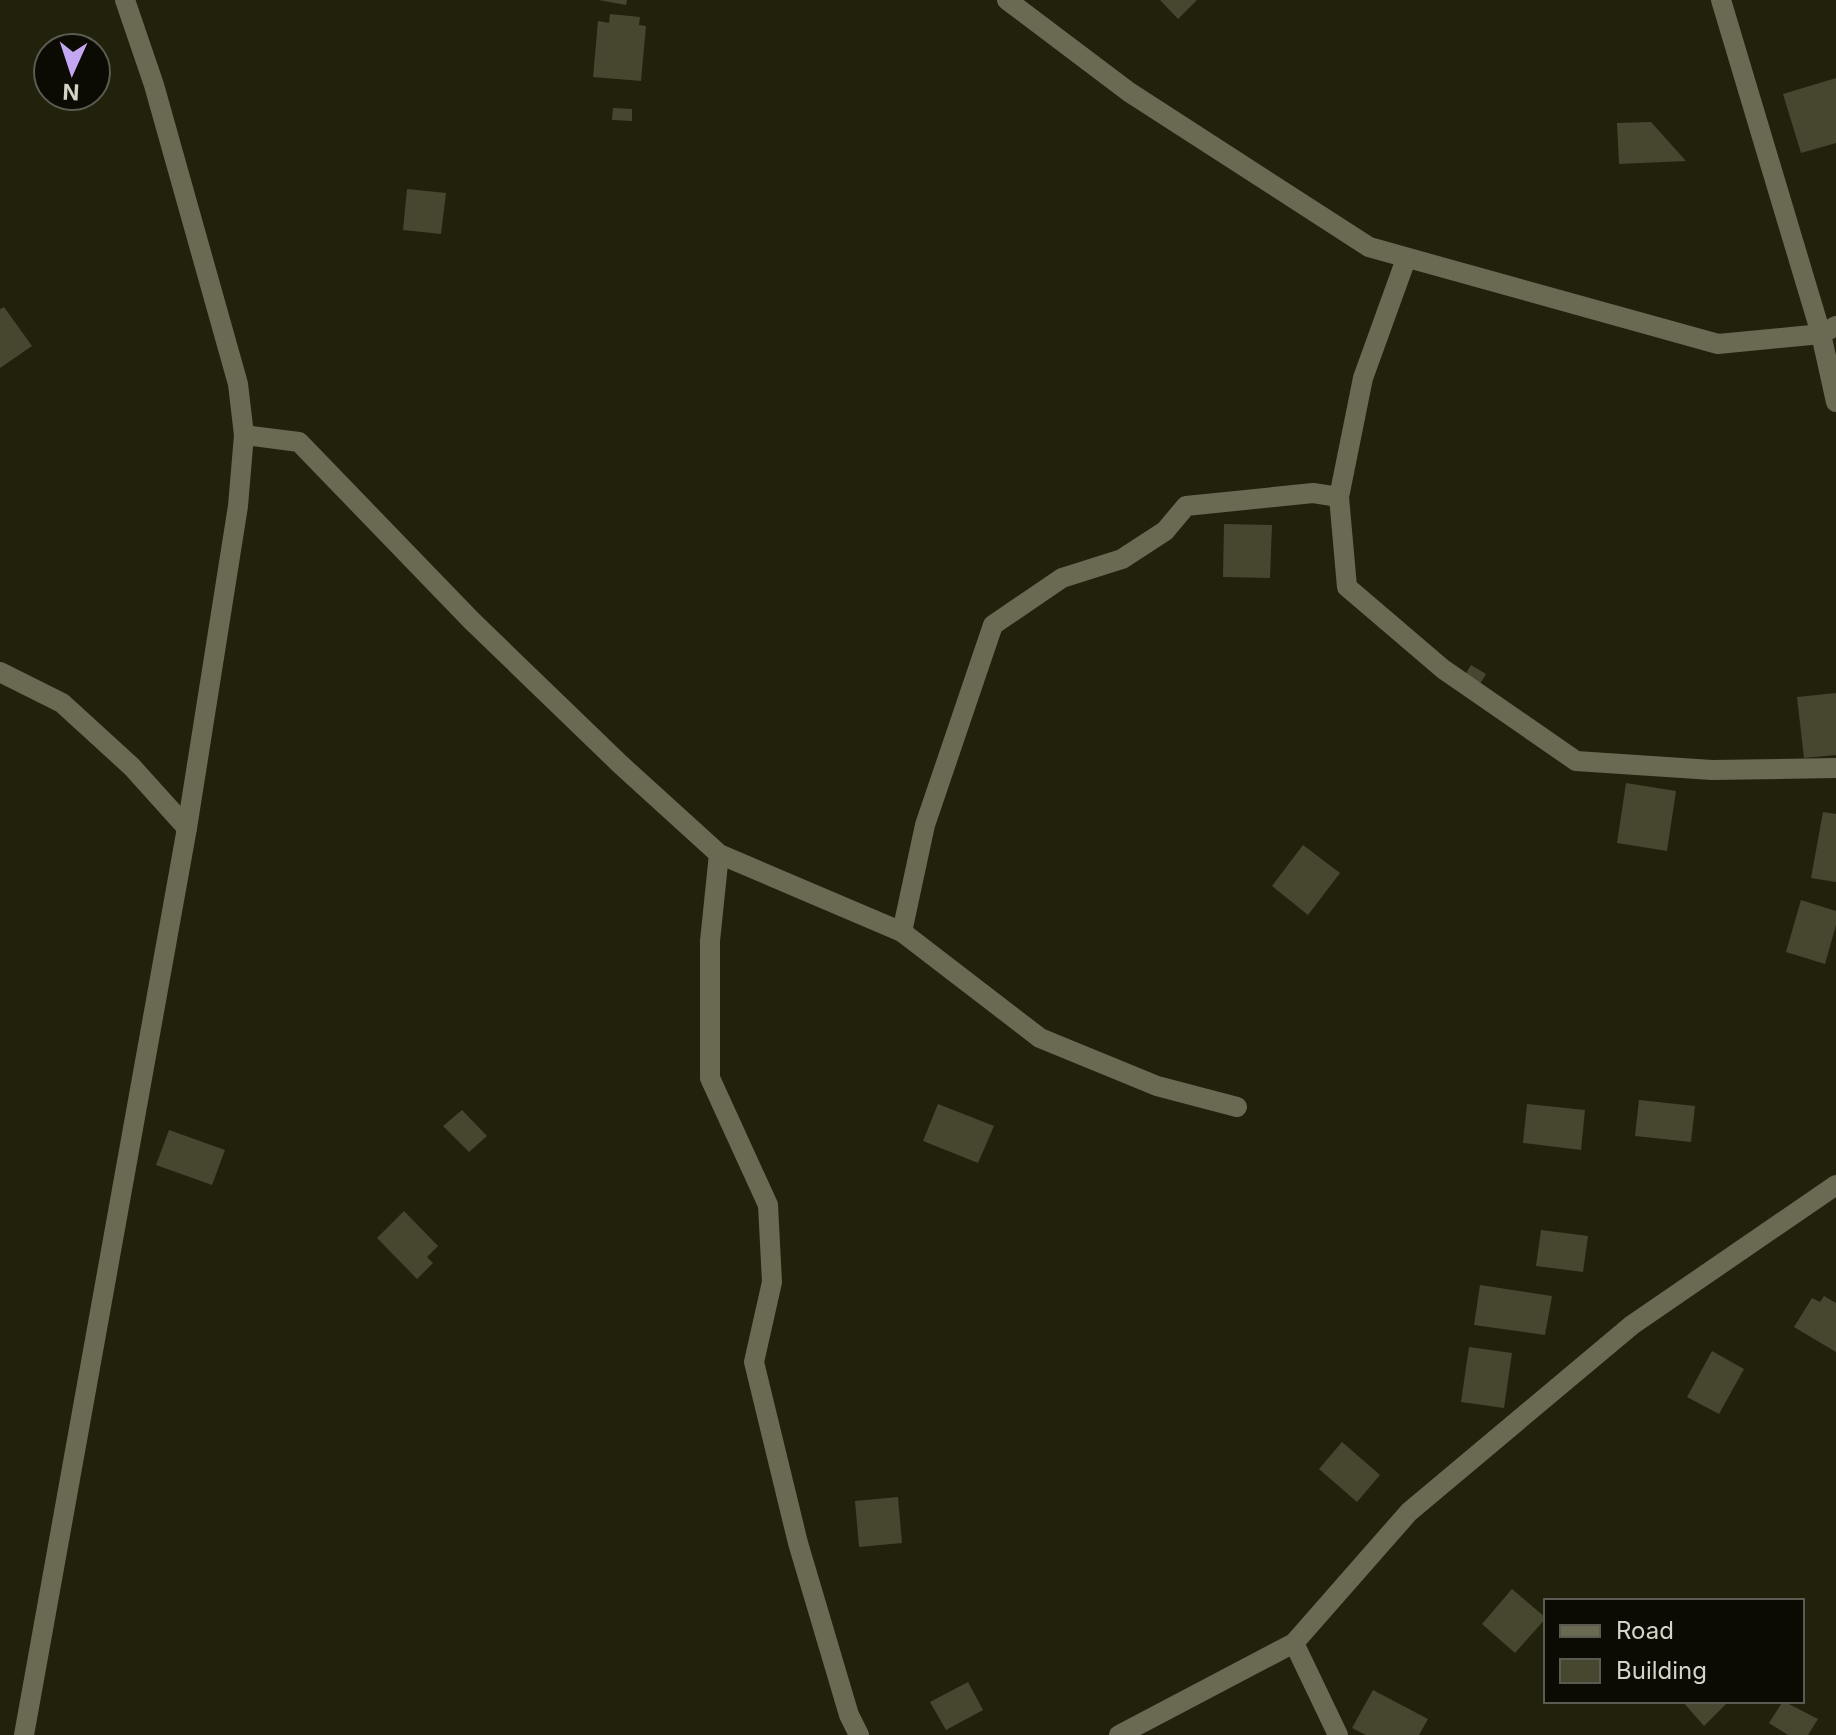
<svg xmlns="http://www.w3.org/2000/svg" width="1836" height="1735" font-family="Inter,sans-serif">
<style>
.building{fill:#474730}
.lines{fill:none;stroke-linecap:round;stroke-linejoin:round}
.minor{stroke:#6a6a53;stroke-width:20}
.secondary{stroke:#6a6a53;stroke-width:20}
</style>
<rect width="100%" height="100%" fill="#22210c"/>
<g class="building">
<polygon points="599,0 627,0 626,5"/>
<polygon points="1160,0 1197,0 1178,19"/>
<polygon points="610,14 640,17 639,25 646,26 641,81 593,77 598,21 609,23"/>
<polygon points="1836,78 1836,143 1801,153 1783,94"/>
<polygon points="613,108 632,109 632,121 612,120"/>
<polygon points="1651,122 1686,161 1619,164 1617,123"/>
<polygon points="407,189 446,193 441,234 403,230"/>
<polygon points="4,307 32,346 0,368 0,309"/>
<polygon points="1224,524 1272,525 1270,578 1223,577"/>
<polygon points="1471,665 1486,674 1477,689 1462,680"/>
<polygon points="1836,693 1836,755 1804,758 1797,697"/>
<polygon points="1626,783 1676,791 1667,851 1617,843"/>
<polygon points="1823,812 1836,814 1836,882 1811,878"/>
<polygon points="1303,845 1340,873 1308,915 1272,886"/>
<polygon points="1801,900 1836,911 1836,925 1825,964 1786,952"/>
<polygon points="1639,1100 1695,1106 1691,1142 1635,1136"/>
<polygon points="938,1104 994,1126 978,1163 923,1141"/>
<polygon points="1527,1104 1585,1110 1581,1150 1523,1143"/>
<polygon points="462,1110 487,1136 469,1152 443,1126"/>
<polygon points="169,1130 225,1150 212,1185 156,1165"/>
<polygon points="404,1211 438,1246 427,1257 433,1263 417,1279 377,1238"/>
<polygon points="1541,1230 1588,1236 1583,1272 1536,1266"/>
<polygon points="1480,1285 1552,1296 1545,1335 1474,1325"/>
<polygon points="1824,1296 1836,1303 1836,1352 1794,1327 1812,1298 1820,1302"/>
<polygon points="1469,1347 1512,1353 1504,1408 1461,1402"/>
<polygon points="1712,1351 1744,1369 1719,1414 1687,1397"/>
<polygon points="1342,1442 1380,1475 1357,1502 1319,1469"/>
<polygon points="898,1497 902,1543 859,1547 855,1501"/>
<polygon points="1512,1589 1546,1618 1515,1653 1482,1624"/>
<polygon points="968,1682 983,1710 946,1730 930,1702"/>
<polygon points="1373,1690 1428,1719 1419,1735 1366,1735 1352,1728"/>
<polygon points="1682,1701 1722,1701 1726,1704 1704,1726"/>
<polygon points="1783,1701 1818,1719 1808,1735 1788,1735 1769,1723"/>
</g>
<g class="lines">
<g class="minor">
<polyline points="1007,0 1129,92 1369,247 1718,344 1821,334 1836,326"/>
<polyline points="1721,0 1821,334 1836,402"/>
<polyline points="1406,259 1363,378 1339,497 1347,587 1443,669 1576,761 1712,770 1836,768"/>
<polyline points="244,435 299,442 472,621 620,764 719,854 902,932 925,825 993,625 1062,578 1122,559 1165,531 1186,506 1313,493 1339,497"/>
<polyline points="0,672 62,703 132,767 187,828"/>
<polyline points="719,854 710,941 710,1078 768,1205 772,1282 754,1362 798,1543 849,1715 859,1735"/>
<polyline points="902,932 1040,1038 1157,1086 1237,1107"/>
<polyline points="1294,1643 1338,1735"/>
<polyline points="1119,1735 1294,1643 1409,1512 1632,1325 1836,1185"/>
</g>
<polyline class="secondary" points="24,1735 187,828 238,506 244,435 238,384 154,85 125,0"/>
</g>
<rect x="1544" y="1599" width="260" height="104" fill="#0b0a03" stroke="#5b5b51" stroke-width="2"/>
<rect x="1560" y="1625" width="40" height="12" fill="#6a6a53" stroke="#5b5b51" stroke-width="2"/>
<text x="1616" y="1639" font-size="24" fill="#d4d4c7">Road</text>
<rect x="1560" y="1659" width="40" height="24" fill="#474730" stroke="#5b5b51" stroke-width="2"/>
<text x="1616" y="1679" font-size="24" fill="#d4d4c7">Building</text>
<g transform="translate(72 72) rotate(183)"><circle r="38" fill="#0b0a03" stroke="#5b5b51" stroke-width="2"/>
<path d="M0-6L14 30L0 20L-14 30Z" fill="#c3a7f2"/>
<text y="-12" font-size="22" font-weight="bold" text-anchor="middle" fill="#d4d4c7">N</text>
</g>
</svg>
